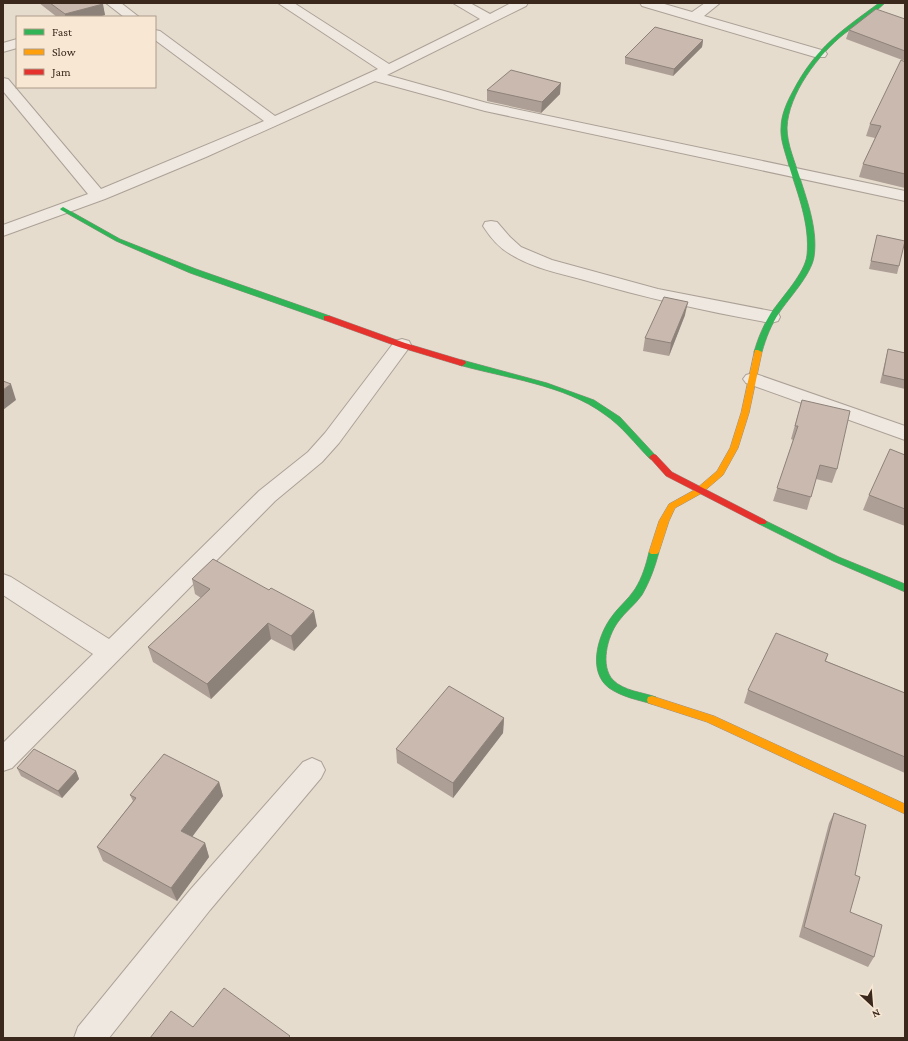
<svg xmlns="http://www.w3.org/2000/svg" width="908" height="1041" font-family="'Crimson Pro',serif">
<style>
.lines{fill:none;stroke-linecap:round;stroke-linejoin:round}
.street-casing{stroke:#aca196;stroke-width:2}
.fast-casing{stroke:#9b9086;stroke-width:1}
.slow-casing{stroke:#9b9086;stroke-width:1}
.jam-casing{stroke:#9b9086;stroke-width:1}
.street{fill:#eee8e0;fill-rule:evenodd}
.fast{fill:#30b455;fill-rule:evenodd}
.slow{fill:#ff9f0a;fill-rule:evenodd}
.jam{fill:#e5322d;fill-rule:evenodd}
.wall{fill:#ae9f96}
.shaded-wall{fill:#8d827a}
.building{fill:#cab9ae;stroke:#8d827a}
</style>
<rect width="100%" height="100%" fill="#e6dcce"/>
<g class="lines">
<g class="street-casing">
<g id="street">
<polygon points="106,3 121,3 139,17 124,17"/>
<polygon points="278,3 294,3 389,64 480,19 453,3 470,3 490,14 511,3 528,3 526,6 387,75 487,103 905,191 905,201 485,111 375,81 206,157 105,199 3,236 3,225 88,194 3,91 3,78 8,79 101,189 264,121 155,40 155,30 160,31 275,116 378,69"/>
<polygon points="640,3 661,3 692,12 705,3 720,3 704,16 825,51 827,54 825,57 815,57 642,6"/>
<polygon points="17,39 17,48 3,52 3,43"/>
<path d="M491,221L497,222L510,237L521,247L552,260L658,289L771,311L778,313L780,317L778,321L771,323C708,312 646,298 584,280C559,273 532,268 510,254C498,247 490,237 483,226L485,222Z"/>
<polygon points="402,339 409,341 411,345 339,443 322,462 275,501 12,768 3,771 3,743 93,654 3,595 3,574 11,577 109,639 259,491 308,452 325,433 395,341"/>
<polygon points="753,373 905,426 905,440 746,383 743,379 746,375"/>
<polygon points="312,758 321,762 325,770 321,778 210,910 109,1038 74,1038 78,1027 190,890 303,762"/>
</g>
</g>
<g class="fast-casing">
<g id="fast">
<path d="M879,3H885C873,15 857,24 844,34C819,54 788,94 787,128C787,144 795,162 800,178C808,203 818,231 814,257C811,275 789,298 779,313C771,325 766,338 762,352L758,354H755L754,352C758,338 763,326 771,313C782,297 805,273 807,255C810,224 798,195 789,166C786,154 780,140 781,128C781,115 787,102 793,91C816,47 841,31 879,3Z"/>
<polygon points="63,207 120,239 196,269 330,316 331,318 327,320 324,320 190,273 116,241 61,210 60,209"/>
<path d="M462,360L547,383L594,400L620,417L657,457L653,460L650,459C635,444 622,426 604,414C565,385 505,378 459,365L458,363L459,361Z"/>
<polygon points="762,519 839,557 905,584 905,592 833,561 759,524 757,522"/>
<path d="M654,549L657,550L659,552C655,567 650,581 642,595C635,605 625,612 618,622C607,637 600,666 613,680C624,691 642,692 656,697L657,700L656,703L652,704C638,700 622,697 609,688C588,672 597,638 610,619C617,608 628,600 635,589C642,578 646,565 649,552L651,550Z"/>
</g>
</g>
<g class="slow-casing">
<g id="slow">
<polygon points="755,350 758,350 762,352 749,413 738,448 723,475 702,493 675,508 669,521 659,552 657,554 651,554 649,552 659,521 669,504 696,489 717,471 730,448 741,413"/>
<polygon points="652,696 714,716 905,804 905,814 707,722 648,703 647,700 648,697"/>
</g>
</g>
<g class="jam-casing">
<g id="jam">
<polygon points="324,316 330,316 405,343 465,361 466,363 462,366 399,347 324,320"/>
<polygon points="653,454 656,455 672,472 765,520 767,522 765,524 759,524 666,476 649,457"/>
</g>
</g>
<use href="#street" class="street"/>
<use href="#fast" class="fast"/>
<use href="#slow" class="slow"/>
<use href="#jam" class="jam"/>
</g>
<g class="wall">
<polygon points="39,3 102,3 105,15 98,17 57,17"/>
<polygon points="905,19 905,61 846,39 849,30"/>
<polygon points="703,40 702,47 673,76 625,64 625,57"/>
<polygon points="905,62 905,188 859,177 863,164 875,138 866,136 870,124"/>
<polygon points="487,90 560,94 541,113 487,101"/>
<polygon points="877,235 899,266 897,274 869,269"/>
<polygon points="685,315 669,356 643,351 645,338"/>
<polygon points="888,349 905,353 905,389 880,383 886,357"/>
<polygon points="802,400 837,469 832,483 816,479 807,510 773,501 793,440 791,439"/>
<polygon points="905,455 905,526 863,510 869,495"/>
<polygon points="192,579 317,626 294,651 271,639 211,699 153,662 148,647 201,598 195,594"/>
<polygon points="828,654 826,661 905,693 905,773 744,703 748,690"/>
<polygon points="504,718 503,733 453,798 397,763 396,749"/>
<polygon points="17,768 76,771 79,779 62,798 21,776"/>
<polygon points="219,782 223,796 192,836 205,843 209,857 177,901 103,861 97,847 133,801 130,795"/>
<polygon points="834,813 855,875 850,912 874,957 868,967 799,937 829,823"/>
</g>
<g class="shaded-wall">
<polygon points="103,4 105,15 98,17 65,17 65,14"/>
<polygon points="703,40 702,47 673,76 674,69"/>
<polygon points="561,83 560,94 541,113 542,102"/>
<polygon points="688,302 685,315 669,356 671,343"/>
<polygon points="11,384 16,400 3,410 3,390"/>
<polygon points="314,611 317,626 294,651 291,636"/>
<polygon points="268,623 271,639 211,699 207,684"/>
<polygon points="504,718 503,733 453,798 453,783"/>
<polygon points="76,771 79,779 62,798 58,791"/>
<polygon points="219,782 223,796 186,845 181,831"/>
<polygon points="205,843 209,857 177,901 171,888"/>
</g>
<g class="building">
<polygon points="50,3 102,3 103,4 65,14"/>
<polygon points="876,9 905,19 905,51 849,30"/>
<polygon points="655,27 703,40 674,69 625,57"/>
<polygon points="901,60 905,62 905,174 863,164 881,126 870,124"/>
<polygon points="511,70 561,83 542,102 487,90"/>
<polygon points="877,235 905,241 899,266 871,261"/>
<polygon points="664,297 688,302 671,343 645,338"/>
<polygon points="888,349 905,353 905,380 883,375"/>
<polygon points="3,381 11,384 3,390"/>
<polygon points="802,400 850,411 837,469 820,465 811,497 777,488 798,426 795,426"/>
<polygon points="890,449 905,455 905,509 869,495"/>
<polygon points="213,559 269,590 271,588 314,611 291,636 268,623 207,684 148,647 210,589 192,579"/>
<polygon points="776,633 828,654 825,661 905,693 905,757 748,690"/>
<polygon points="449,686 504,718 453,783 396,749"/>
<polygon points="34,749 76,771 58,791 17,768"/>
<polygon points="164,754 219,782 181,831 205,843 171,888 97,847 136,798 130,795"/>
<polygon points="834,813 866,825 855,875 860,877 850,912 882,925 874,957 804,927"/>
<polygon points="224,988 290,1036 288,1038 150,1038 171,1011 193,1027"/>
</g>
<rect width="908" height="1041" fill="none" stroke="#3b281d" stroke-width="8"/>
<rect x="16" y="16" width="140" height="72" fill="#f8e8d3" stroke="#ac9b8a"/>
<rect x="24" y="29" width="20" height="6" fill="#30b455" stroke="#ac9b8a"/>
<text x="52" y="36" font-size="12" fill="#3b281d">Fast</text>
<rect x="24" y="49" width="20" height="6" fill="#ff9f0a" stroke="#ac9b8a"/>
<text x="52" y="56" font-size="12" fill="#3b281d">Slow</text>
<rect x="24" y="69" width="20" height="6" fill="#e5322d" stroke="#ac9b8a"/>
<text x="52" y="76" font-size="12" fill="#3b281d">Jam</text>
<g transform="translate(872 1005) rotate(154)" stroke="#f8e8d3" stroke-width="3" paint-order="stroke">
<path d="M0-3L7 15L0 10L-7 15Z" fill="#3b281d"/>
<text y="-6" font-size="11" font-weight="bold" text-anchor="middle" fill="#3b281d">N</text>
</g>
</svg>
